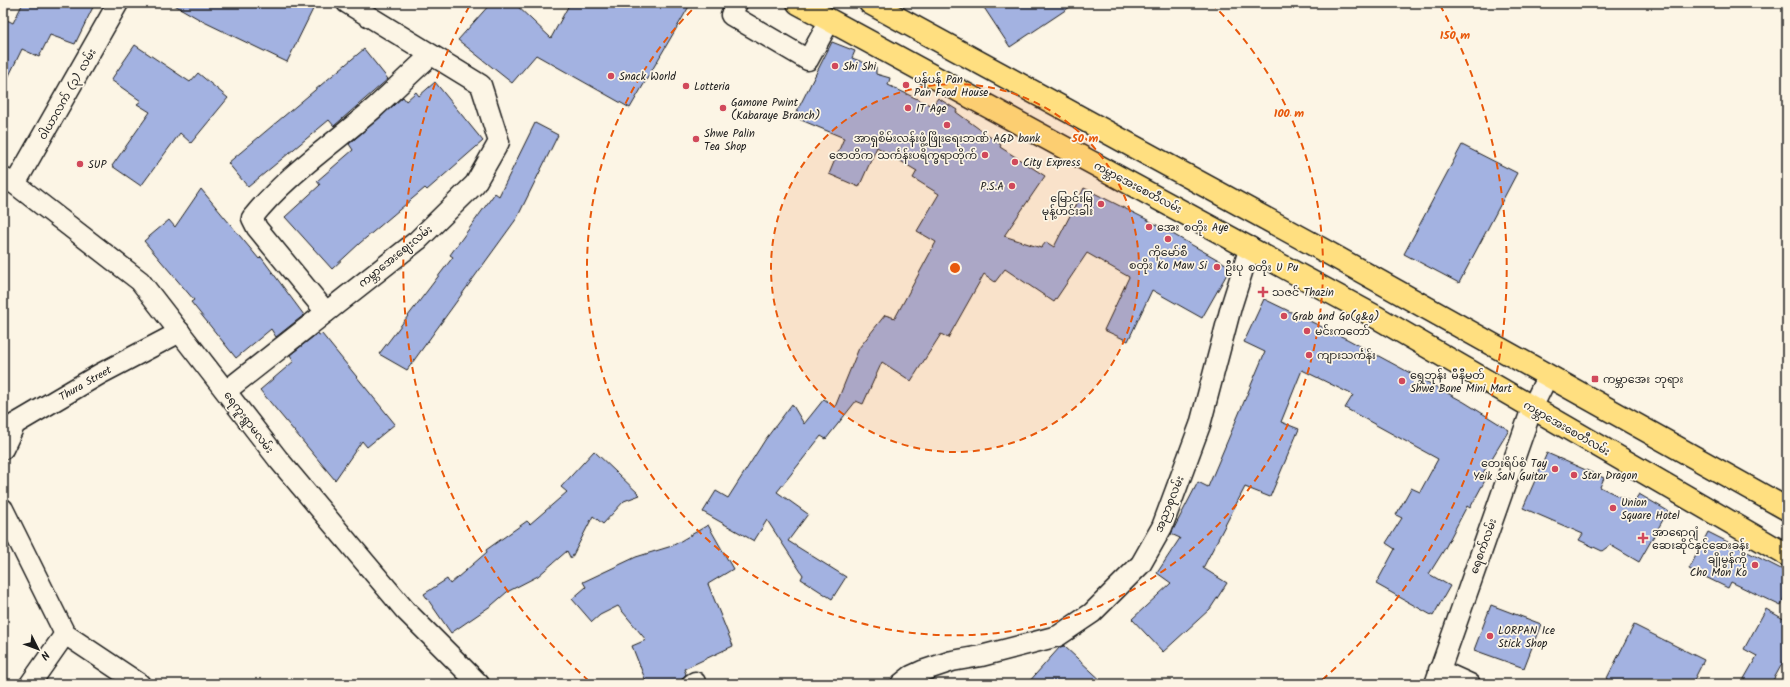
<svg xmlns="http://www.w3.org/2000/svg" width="1790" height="687" font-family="Kalam,'Noto Sans Myanmar',sans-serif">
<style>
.building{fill:#a3b2e1;stroke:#1c1c1c}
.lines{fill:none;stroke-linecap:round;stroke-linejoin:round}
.street-casing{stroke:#1c1c1c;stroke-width:23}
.primary-casing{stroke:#1c1c1c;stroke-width:25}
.street{stroke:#fcf5e5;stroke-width:20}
.primary{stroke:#ffdf80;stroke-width:22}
.ring{fill:none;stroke:#e8590c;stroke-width:2;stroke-dasharray:7 5}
.poi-dot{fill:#d1495b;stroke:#fcf5e5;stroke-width:1.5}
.labels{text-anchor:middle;stroke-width:3.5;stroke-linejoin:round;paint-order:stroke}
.poi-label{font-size:11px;fill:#1c1c1c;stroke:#fcf5e5;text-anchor:start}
.street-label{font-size:11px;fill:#1c1c1c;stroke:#fcf5e5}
.centre{fill:#e8590c;stroke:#fcf5e5;stroke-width:2}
.ring-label{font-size:12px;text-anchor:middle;font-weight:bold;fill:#e8590c;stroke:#fcf5e5;stroke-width:3.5;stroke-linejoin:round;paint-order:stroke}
</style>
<rect width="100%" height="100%" fill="#fcf5e5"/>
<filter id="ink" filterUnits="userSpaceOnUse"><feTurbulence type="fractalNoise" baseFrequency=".025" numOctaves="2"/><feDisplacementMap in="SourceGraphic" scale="8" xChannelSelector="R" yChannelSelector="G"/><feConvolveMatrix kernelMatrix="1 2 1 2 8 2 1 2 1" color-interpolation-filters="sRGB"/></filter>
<g filter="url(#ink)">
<g class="building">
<polygon points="23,3 95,3 75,44 50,35 39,57 22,49 3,88 3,18 13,23"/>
<polygon points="171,3 316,3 287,62 204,22"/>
<polygon points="491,3 514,3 551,38 570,3 691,3 630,108 536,55 512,83 458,40"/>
<polygon points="981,3 1076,3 1010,47"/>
<polygon points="832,42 855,51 852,58 876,67 876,74 890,78 888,85 932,106 938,98 957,110 956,112 1001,145 1000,147 1045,176 1004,236 1041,248 1046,242 1054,247 1084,188 1146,219 1231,267 1202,318 1152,290 1128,341 1104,330 1129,277 1087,253 1054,302 1005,269 995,282 984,274 948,338 941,334 911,381 882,362 863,404 856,401 826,439 821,436 777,492 808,514 788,541 846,577 832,599 801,579 803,575 767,520 754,541 703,512 716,491 728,498 765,440 792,404 804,424 824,399 835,407 859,348 885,315 895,318 936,242 917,231 939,194 913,178 917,171 877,147 859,187 829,174 844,138 794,117"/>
<polygon points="135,45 190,82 198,73 228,98 191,143 180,133 141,186 112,166 150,112 137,104 141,101 111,80"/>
<polygon points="364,49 388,79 334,126 329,120 248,187 228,163"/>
<polygon points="435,82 483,141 427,190 425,188 360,243 332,269 285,217 320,185 317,181 353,150 349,144 403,97 406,101 416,92 419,96"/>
<polygon points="535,123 558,135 517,218 407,370 379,354 453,257 450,255 495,193 499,196"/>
<polygon points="1462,145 1517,173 1459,283 1404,254"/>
<polygon points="201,189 259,259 261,257 304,315 276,337 271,329 236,358 191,302 194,300 144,241 169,220 175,227"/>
<polygon points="1264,299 1347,339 1464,402 1509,430 1483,473 1488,475 1470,508 1467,506 1444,550 1429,574 1450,586 1433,616 1376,584 1395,549 1386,543 1402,518 1396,515 1411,488 1420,492 1438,459 1345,408 1353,395 1302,370 1281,422 1299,429 1270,497 1245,487 1203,568 1227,583 1210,609 1163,652 1132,619 1171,583 1157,573 1180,538 1171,534 1198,482 1208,487 1265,352 1244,342"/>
<polygon points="318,333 319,335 322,334 395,424 367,447 362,441 335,480 260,390 294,361 290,355"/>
<polygon points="594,451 640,495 624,501 603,524 593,516 571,559 567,551 538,576 507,592 492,605 451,633 424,594 447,579 450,584 487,552 486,550 527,521 530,524 567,492 561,487"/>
<polygon points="1547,453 1604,478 1600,487 1633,503 1639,494 1668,511 1639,562 1610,545 1602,551 1579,540 1583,534 1523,508"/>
<polygon points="708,525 733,569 708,584 733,646 684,669 686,674 682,679 681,684 647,684 632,646 646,640 618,606 600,615 592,622 572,599 586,587 583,582 636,557 672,546"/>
<polygon points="1708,532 1787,572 1787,592 1781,606 1731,582 1728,588 1689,569"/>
<polygon points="1491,605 1541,624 1524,668 1474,650"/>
<polygon points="1766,609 1787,621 1787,655 1771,684 1741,684 1757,656 1744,649"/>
<polygon points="1634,625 1704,660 1692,684 1604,684"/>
<polygon points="1064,646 1105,684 1027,684 1060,647"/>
</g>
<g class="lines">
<g class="street-casing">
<g id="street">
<polyline points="737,3 731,15 808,60 830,20"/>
<polyline points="3,178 15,184 140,281 278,459 405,610 479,684"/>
<polyline points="15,184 118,3"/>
<path d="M326,312L257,228L252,218C286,175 332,145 373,109C392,92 411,73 431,55"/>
<polyline points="226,391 418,240 475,184 499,142 481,85 347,3"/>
<polyline points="3,449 15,424 100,374 180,332"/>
<polyline points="3,509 65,634"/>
<polyline points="65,634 140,684"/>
<polyline points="1439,670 1470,684"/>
<polyline points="30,684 65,634"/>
<polyline points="692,684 695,682"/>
<polyline points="901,684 911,676 922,671 952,661 981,656 1058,636 1092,613 1141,564 1162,527 1200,425 1231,307 1250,247"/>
<polyline points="1435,684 1532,408 1548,375"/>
</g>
</g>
<g class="primary-casing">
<g id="primary">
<polyline points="798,3 1378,318 1787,555"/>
<polyline points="870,3 1307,241 1787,509"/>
</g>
</g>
<use href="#street" class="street"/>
<use href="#primary" class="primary"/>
</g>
</g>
<circle cx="955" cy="268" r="184" fill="#e8590c" fill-opacity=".12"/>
<g class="ring">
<circle cx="955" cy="268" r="184"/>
<path d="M1211 3A368 368 0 1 1 699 3"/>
<path d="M589 681A552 552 0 0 1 470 5M1440 5A552 552 0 0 1 1321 681"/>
</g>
<g class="poi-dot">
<circle cx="835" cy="66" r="4"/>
<circle cx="611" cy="76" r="4"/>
<circle cx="906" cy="85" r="4"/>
<circle cx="686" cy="86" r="4"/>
<circle cx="723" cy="108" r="4"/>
<circle cx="908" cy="108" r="4"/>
<circle cx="947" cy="125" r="4"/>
<circle cx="696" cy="139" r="4"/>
<circle cx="985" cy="155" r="4"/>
<circle cx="1015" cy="162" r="4"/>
<circle cx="80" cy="164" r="4"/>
<circle cx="1012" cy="186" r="4"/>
<circle cx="1101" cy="204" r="4"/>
<circle cx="1149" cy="227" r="4"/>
<circle cx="1168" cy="239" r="4"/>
<circle cx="1217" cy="267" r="4"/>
<path d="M1261 286h4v4h4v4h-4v4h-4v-4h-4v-4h4z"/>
<circle cx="1284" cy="316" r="4"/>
<circle cx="1307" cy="331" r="4"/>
<circle cx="1309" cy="355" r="4"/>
<rect x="1591" y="375" width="8" height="8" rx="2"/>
<circle cx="1402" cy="381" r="4"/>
<circle cx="1555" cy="469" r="4"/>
<circle cx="1574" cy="475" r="4"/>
<circle cx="1613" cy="508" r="4"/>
<path d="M1641 532h4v4h4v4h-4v4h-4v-4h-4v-4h4z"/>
<circle cx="1755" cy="565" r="4"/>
<circle cx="1490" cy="636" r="4"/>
</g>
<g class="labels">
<g class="poi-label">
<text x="843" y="70">Shi Shi</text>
<text x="619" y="80">Snack World</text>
<text x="914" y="83">ပန်ပန် Pan<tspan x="914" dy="13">Pan Food House</tspan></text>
<text x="694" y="90">Lotteria</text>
<text x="731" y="106">Gamone Pwint<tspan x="731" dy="13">(Kabaraye Branch)</tspan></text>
<text x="916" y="112">IT Age</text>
<text x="704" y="137">Shwe Palin<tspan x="704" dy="13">Tea Shop</tspan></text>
<text x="947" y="142" text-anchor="middle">အာရှစိမ်းလန်းဖွံ့ဖြိုးရေးဘဏ် AGD bank</text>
<text x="977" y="159" text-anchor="end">ဇောတိက သင်္ကန်းပရိက္ခရာတိုက်</text>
<text x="1023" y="166">City Express</text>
<text x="88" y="168">SUP</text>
<text x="1004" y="190" text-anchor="end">P.S.A</text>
<text x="1093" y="202" text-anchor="end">မြောင်းမြ<tspan x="1093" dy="13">မုန့်ဟင်းခါး</tspan></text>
<text x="1157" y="231">အေး စတိုး Aye</text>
<text x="1168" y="256" text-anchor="middle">ကိုမော်စီ<tspan x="1168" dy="13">စတိုး Ko Maw Si</tspan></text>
<text x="1225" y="271">ဦးပု စတိုး U Pu</text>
<text x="1272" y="296">သဇင် Thazin</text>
<text x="1292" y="320">Grab and Go(g&amp;g)</text>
<text x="1315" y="335">မင်းကတော်</text>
<text x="1317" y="359">ကျားသင်္ကန်း</text>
<text x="1410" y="379">ရွှေဘုန်း မီနီမတ်<tspan x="1410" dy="13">Shwe Bone Mini Mart</tspan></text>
<text x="1603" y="383">ကမ္ဘာအေး ဘုရား</text>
<text x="1547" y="467" text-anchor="end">တေးရိပ်စံ Tay<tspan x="1547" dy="13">Yeik SaN Guitar</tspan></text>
<text x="1582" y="479">Star Dragon</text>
<text x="1621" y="506">Union<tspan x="1621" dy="13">Square Hotel</tspan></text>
<text x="1652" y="536">အာရောဂျံ<tspan x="1652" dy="13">ဆေးဆိုင်နှင့်ဆေးခန်း</tspan></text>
<text x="1747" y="563" text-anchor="end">ချိုမွန်ကို<tspan x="1747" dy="13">Cho Mon Ko</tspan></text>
<text x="1498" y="634">LORPAN Ice<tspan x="1498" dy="13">Stick Shop</tspan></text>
</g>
<g class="street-label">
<text transform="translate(67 94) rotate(-60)" y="4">ဝါယာလက် (၃) လမ်း</text>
<text transform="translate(1138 187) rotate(28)" y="4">ကမ္ဘာအေးစေတီလမ်း</text>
<text transform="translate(395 256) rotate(-39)" y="4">ကမ္ဘာအေးဈေးလမ်း</text>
<text transform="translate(85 383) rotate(-30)" y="4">Thura Street</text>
<text transform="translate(249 422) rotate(53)" y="4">ရေကူးရွာမလမ်း</text>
<text transform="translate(1567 428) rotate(30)" y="4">ကမ္ဘာအေးစေတီလမ်း</text>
<text transform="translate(1169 504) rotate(-68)" y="4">အညာစုလမ်း</text>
<text transform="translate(1483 546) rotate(-70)" y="4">ရေစက်လမ်း</text>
</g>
</g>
<circle cx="955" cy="268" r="6" class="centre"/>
<g class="ring-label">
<text x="1455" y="39">150 m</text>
<text x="1289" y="117">100 m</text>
<text x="1085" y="142">50 m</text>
</g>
<rect width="1790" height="687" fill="none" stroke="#fcf5e5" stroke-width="16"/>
<rect x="8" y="8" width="1774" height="671" fill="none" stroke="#1c1c1c" stroke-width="1.5" filter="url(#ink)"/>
<g transform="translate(38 649) rotate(132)" stroke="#fcf5e5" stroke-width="3" paint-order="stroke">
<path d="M0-3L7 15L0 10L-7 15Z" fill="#1c1c1c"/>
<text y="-6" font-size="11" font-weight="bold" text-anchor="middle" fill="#1c1c1c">N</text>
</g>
</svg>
